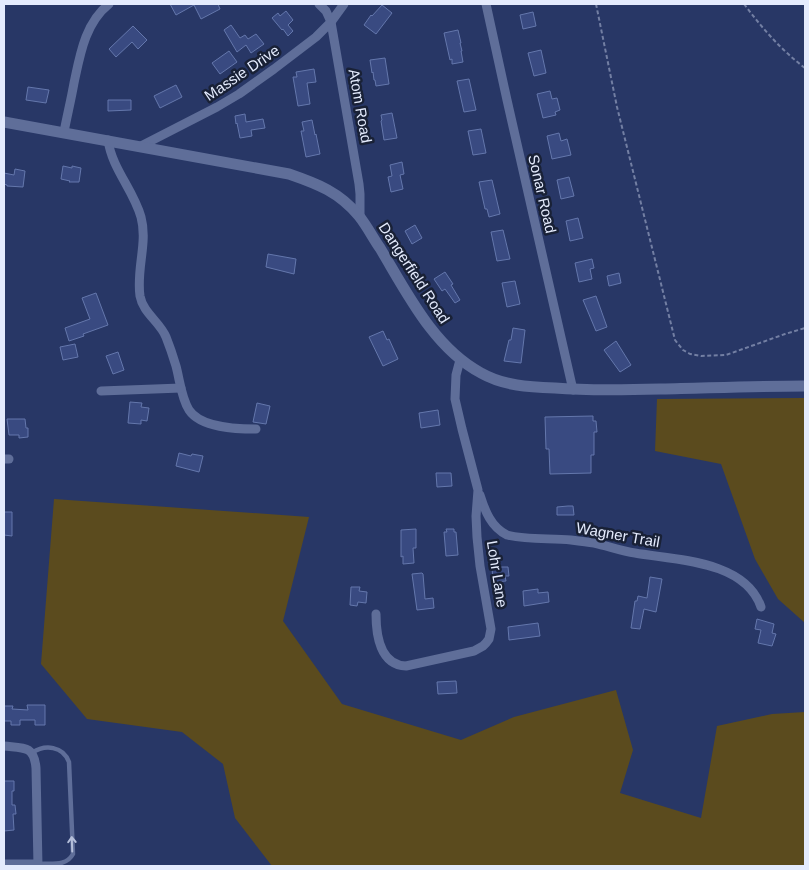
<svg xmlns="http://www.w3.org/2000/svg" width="809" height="870" font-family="Helvetica,sans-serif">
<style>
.green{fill:#5b4b1e}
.building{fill:#394a81;stroke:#6477ac}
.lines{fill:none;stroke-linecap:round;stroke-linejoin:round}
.path{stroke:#737fa3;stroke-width:2;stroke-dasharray:4 2.5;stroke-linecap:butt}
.service{stroke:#5f6e99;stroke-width:4.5}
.minor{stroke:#5f6e99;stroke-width:9}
.tertiary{stroke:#5f6e99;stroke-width:11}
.oneway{stroke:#b5bfda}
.labels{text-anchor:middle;stroke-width:5;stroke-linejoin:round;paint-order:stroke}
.street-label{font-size:15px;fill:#e4ebfd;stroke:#192136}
</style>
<rect width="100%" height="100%" fill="#283766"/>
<g class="green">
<polygon points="805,398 805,623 778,599 755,559 721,464 655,451 657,399"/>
<polygon points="54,499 309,517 283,621 342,704 461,740 514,717 616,690 633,750 620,793 701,818 717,726 772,714 805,712 805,866 272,866 235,818 223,764 182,732 87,719 41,664"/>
</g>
<g class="building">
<polygon points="170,4 218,4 220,9 201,19 194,5 176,15"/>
<polygon points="382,5 392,13 376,34 364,25 371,15 372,16"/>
<polygon points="286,11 293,20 288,25 293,31 288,36 283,29 282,30 272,18 278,13 280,16"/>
<polygon points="533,12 536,26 523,29 520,15"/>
<polygon points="231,25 240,38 245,35 248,39 256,34 264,44 251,53 246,45 237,52 224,30"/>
<polygon points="133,26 147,40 138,49 132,42 116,57 109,49"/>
<polygon points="458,30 461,43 460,43 462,51 461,51 463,62 452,64 452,59 450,60 444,33"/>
<polygon points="541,50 546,73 534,76 528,53"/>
<polygon points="229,51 237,62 220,74 212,63"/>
<polygon points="385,58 389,84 376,86 375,80 374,80 373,72 372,73 370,60"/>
<polygon points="314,69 316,82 307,83 310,104 298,106 293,77 297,77 296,72"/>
<polygon points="469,79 476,110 464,112 457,81"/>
<polygon points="176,85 182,97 160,108 154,96"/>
<polygon points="28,87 49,90 46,103 26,100"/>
<polygon points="550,91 552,99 557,98 560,110 555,112 556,115 543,118 537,94"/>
<polygon points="108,100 131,100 131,110 108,111"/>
<polygon points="392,113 397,138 384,140 381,121 382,120 381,115"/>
<polygon points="245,114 246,122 263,119 265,128 251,130 252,136 240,138 237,123 236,124 235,116"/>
<polygon points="312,120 315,135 316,134 320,154 306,157 301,131 304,131 302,122"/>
<polygon points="481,129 486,153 473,155 468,131"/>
<polygon points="559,133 561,141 567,139 571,155 552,159 547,136"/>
<polygon points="402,162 404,174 400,175 403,189 391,192 388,177 392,176 390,165"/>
<polygon points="63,166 72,168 72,166 81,168 79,182 69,182 70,181 61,179"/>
<polygon points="15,169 25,171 23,187 7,186 7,185 4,184 4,173 14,175"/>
<polygon points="569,177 574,196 561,199 557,180"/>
<polygon points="492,180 500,214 489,217 487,209 485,209 479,182"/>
<polygon points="578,218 583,238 570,241 566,221"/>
<polygon points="415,225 422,238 412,244 405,231"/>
<polygon points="503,230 510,259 497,261 491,232"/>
<polygon points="268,254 296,259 294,274 266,267"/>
<polygon points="592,259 594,268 590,269 592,279 579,282 575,263"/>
<polygon points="445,272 453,284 451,285 460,300 455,303 445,289 442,291 434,279"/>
<polygon points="619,273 621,283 609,286 607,276"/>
<polygon points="515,281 520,304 507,307 502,283"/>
<polygon points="96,293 108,325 83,334 84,336 69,341 65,328 90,319 82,298"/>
<polygon points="596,296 607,327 596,331 583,300"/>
<polygon points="513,328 525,330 521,363 504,361 509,340 511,340"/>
<polygon points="383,331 387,340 389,339 398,359 383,366 369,337"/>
<polygon points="616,341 631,365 620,372 604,350"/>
<polygon points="75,344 78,357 63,360 60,347"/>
<polygon points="118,352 124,370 113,374 106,356"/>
<polygon points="130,402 142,403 141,407 149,408 147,421 141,420 141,424 128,423"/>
<polygon points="257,403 270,406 266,424 253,422"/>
<polygon points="438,410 440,425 421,428 419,413"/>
<polygon points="593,416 593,421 596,421 597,432 594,432 594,455 591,455 591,473 550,474 549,449 546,449 545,417"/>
<polygon points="7,419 25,419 26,428 28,428 28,437 19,438 19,435 9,435"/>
<polygon points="179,453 191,456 192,454 203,456 199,472 176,466"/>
<polygon points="436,473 451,473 452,486 437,487"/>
<polygon points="568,506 573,506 574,515 557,515 557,507"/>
<polygon points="4,512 12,512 12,536 4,535"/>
<polygon points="416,529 416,548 413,548 414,563 403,564 403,556 401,557 401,530"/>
<polygon points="446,529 454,529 454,532 456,532 458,555 446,556 444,532 447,532"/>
<polygon points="492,567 508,567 509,576 505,576 506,581 493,582"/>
<polygon points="422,573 423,574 425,599 433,598 434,608 417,610 412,574"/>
<polygon points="650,577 662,579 656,612 644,609 640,629 631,628 635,601 637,601 638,596 647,598"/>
<polygon points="351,587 360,587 359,591 367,592 366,603 358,602 357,606 350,605"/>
<polygon points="538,589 538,593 548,592 549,602 524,606 523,591"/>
<polygon points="757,619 774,624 772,633 776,634 772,646 758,643 761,630 755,629"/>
<polygon points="538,623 540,636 509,640 508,627"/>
<polygon points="456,681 457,693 438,694 437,682"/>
<polygon points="27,705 45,705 45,725 35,725 35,720 20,720 20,725 11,725 11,721 4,721 4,706 13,706 12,709 28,710"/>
<polygon points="4,781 14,781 14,791 12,791 12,805 15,805 16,814 13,814 14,830 4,831"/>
</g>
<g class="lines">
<g class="path">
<polyline points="596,4 617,107 675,340 683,350 690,354 701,356 726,355 785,334 805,328"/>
<path d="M744,4C762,28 781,50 805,68"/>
</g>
<path class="service" d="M32,753C45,744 63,746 69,762L73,854C66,867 51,863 38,864"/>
<g class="minor">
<polyline points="319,4 326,11 331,22 359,184 360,194 360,217"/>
<polyline points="486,4 507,100 573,390"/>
<path d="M64,132C67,116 71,100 74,83C80,55 85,23 109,4"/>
<path d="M108,140C112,169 133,189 141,217C148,243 136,269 140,296C143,313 160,322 166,337C170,347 173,356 176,366C180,381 181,397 189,410C201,428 236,429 256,429"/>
<polyline points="141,146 217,107 239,94 274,69 316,37 331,22 344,4"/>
<polyline points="101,391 181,388"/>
<polyline points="4,459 9,459"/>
<path d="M480,495C485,511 491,527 507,535C527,540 550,538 571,540C579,541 587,542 594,543C608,546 621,551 635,553C675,560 745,560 761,607"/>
<path d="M376,614C376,635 380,665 406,666L474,651L483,646L486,643L489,639L491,629L480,566L477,537L476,516L478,490L462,429L455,399L456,375L460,360"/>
<path d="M4,746C23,748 34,745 36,768L38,866"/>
<polyline points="4,864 38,864"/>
</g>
<path class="tertiary" d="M4,122L289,174C318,184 339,192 359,216C367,226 373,238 380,248C407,293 434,348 481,373C504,386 529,387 555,388C590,391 625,390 661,389C709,388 757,386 805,386"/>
</g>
<defs><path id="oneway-shaft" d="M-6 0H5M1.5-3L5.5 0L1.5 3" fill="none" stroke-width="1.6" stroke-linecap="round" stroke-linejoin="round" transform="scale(1.25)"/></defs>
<use class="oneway" href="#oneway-shaft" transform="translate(72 844) rotate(-92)"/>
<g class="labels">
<g class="street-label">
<text transform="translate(242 73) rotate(-34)" y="5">Massie Drive</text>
<text transform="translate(360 106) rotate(80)" y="5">Atom Road</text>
<text transform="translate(542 194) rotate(77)" y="5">Sonar Road</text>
<text transform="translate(414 273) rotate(57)" y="5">Dangerfield Road</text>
<text transform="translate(618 535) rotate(10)" y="5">Wagner Trail</text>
<text transform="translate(497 574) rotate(81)" y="5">Lohr Lane</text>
</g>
</g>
<rect width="809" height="870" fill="none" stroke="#e4ebfd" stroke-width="10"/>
</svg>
